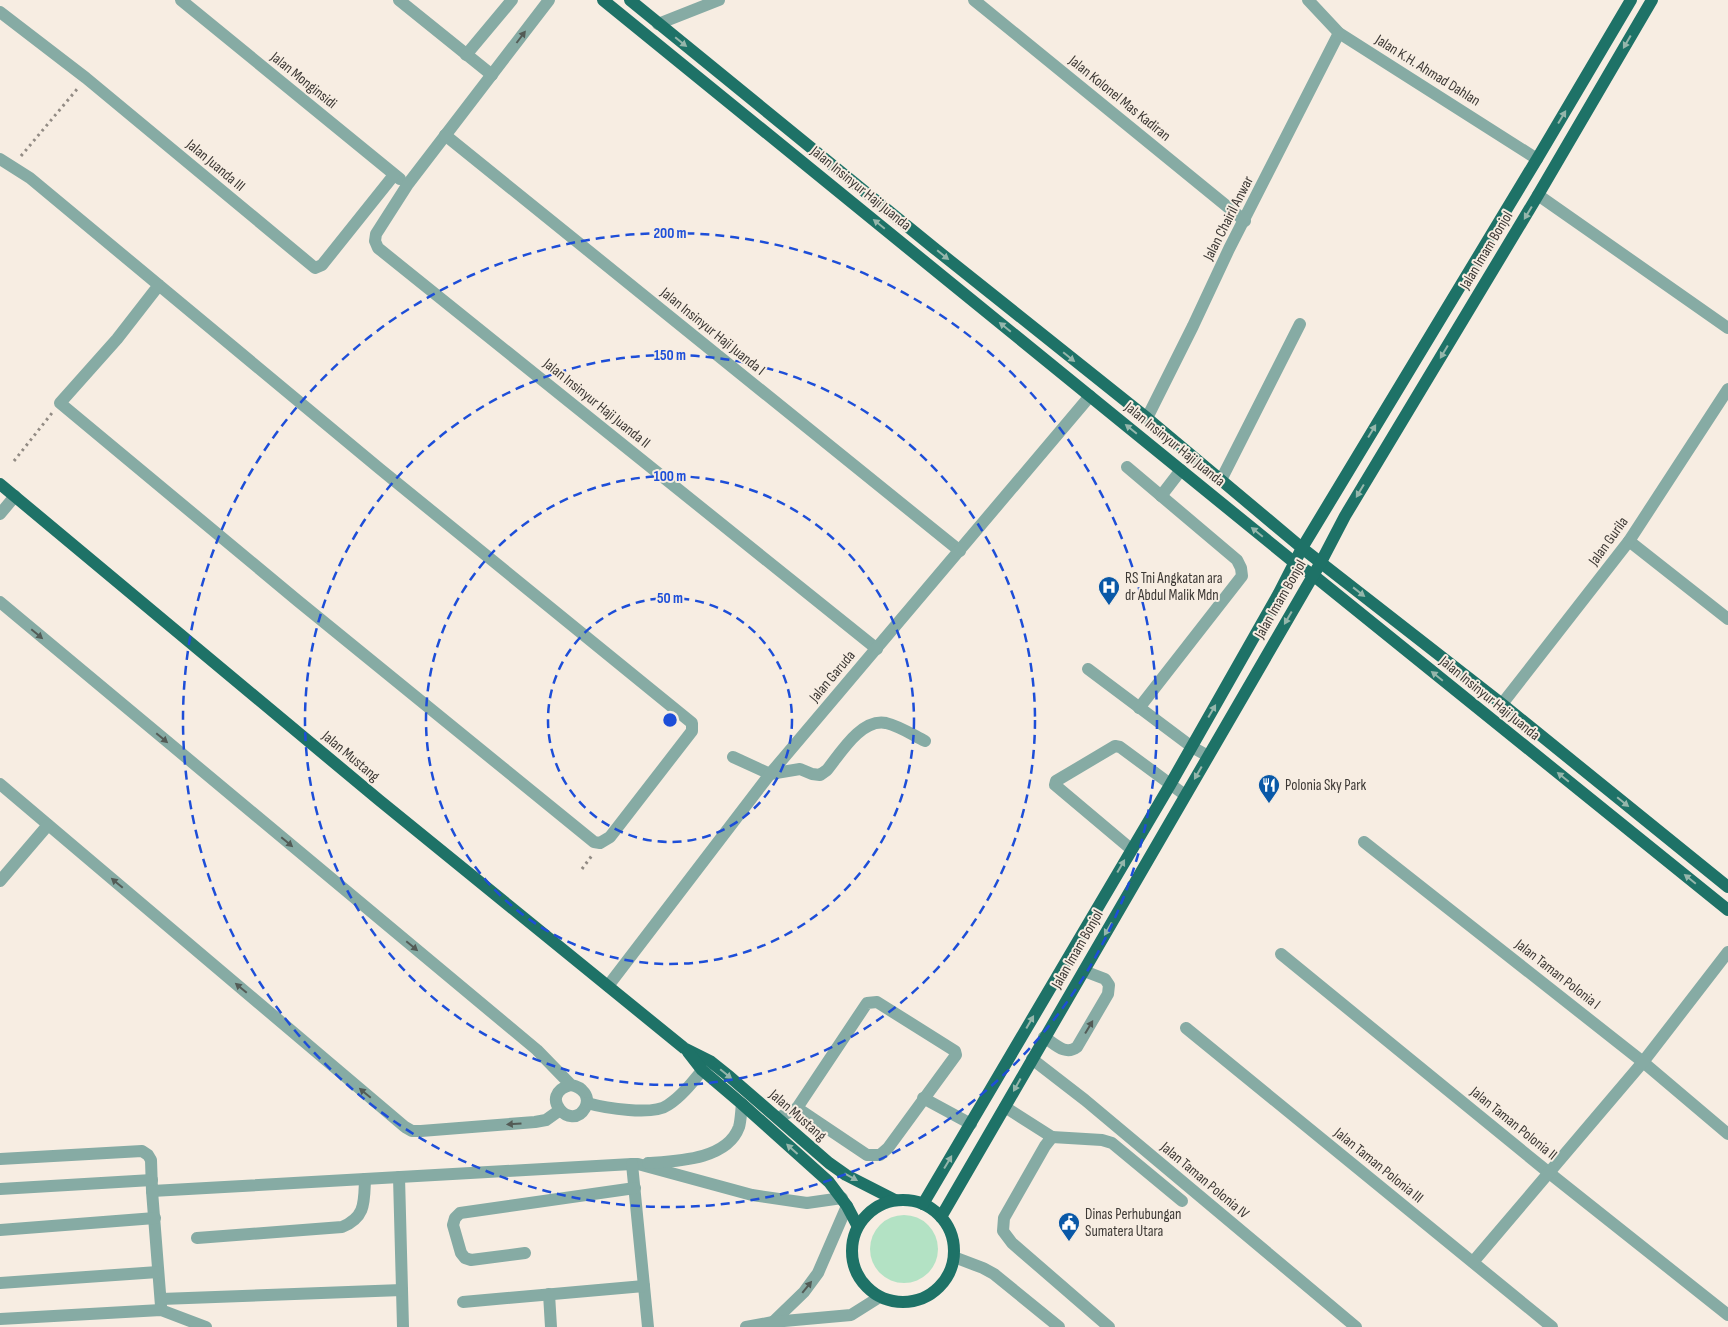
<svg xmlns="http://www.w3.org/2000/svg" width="1728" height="1327" font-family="'Sofia Sans Condensed',sans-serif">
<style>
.green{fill:#b3e2c4}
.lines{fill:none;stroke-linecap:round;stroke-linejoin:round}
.path{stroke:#928b84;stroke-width:3;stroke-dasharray:2.5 4;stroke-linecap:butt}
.minor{stroke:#86aba4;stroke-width:12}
.major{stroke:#1e7267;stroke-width:12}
.oneway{fill:#535b56}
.oneway2{fill:#95b6ab}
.ring{fill:none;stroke:#1d4ed8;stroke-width:2.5;stroke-dasharray:9 6}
.labels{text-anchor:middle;stroke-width:4;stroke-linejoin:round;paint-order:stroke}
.street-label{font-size:15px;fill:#3d3935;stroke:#f7ede2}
.poi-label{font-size:15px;fill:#3d3935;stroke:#f7ede2;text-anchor:start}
.centre{fill:#1d4ed8;stroke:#f7ede2;stroke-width:2.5}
.ring-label{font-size:15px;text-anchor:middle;font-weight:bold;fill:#1d4ed8;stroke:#f7ede2;stroke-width:4;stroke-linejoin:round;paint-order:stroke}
</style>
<rect width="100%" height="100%" fill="#f7ede2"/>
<circle class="green" cx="904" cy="1249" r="34"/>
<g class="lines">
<g class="path">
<polyline points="21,156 78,88"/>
<polyline points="14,461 52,413"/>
<polyline points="582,869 593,854"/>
</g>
<g class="minor">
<polyline points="181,0 400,179"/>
<polyline points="399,0 492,75"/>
<polyline points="549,0 408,184 376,234 375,241 378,248 877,649"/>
<polyline points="974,0 1245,221"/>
<polyline points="1308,0 1339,33 1537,159"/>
<polyline points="0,12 86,78 315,268 322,265 394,175"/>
<polyline points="658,24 719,0"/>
<polyline points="466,55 512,0"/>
<polyline points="445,135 960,551"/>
<polyline points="0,159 30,178 380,469 692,723 692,731 610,837 600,843 594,842 298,601 60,403 117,339 159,285"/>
<polyline points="1538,195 1728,328"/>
<polyline points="1147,418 1193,326 1229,249 1339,33"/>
<polyline points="1127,467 1237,560 1241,568 1242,576 1139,708"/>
<polyline points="1221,480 1300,324"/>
<polyline points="1161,496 1181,470"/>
<polyline points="0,514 15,496"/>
<polyline points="1629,541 1728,619"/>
<path d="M0,602L537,1050L571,1085C582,1087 591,1096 585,1108C571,1133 536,1094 571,1085"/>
<polyline points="1088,669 1192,747 1208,756"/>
<polyline points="1502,704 1629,541 1728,389"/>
<path d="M733,757L770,774L800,769L812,774L820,775L827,770C840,754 861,718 886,723C899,726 913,735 925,741"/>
<polyline points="0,784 405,1127 412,1131 421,1131 535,1122 546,1120 560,1110"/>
<polyline points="1364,842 1643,1062 1728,1134"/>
<polyline points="1131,849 1055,785 1056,781 1115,746 1120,747 1185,795"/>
<polyline points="0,881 48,825"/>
<polyline points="1281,954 1548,1172 1728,1315"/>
<polyline points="608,986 770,774 1090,396"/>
<polyline points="1186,1028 1552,1327"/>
<path d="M1044,1037C1055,1044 1065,1056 1077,1047L1108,994L1109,985L1105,979L1084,971"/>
<polyline points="1032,1059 1085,1100 1356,1327"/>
<polyline points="923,1098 971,1124"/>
<path d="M587,1103C605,1108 653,1116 668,1105C684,1095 697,1076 709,1062"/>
<polyline points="1005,1107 1052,1137 1045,1146 1004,1218 1003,1231 1012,1243 1109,1327"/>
<polyline points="778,1118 797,1108 867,1003 877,1002 955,1051 956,1055 888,1148 880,1155 867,1155 797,1108"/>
<polyline points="1052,1137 1102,1140 1112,1143 1182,1201"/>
<polyline points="0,1159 142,1151 148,1155 151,1160 152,1191 632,1164 638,1164 752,1195 807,1203 842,1198"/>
<path d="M648,1163C677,1161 727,1160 739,1127C741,1120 741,1111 742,1104"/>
<polyline points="632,1164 648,1327"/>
<polyline points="399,1177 403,1327"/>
<polyline points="0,1189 152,1180"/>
<polyline points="152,1191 161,1306"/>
<polyline points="0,1230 155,1218"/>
<path d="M197,1238L342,1227C366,1217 364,1202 365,1179"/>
<polyline points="525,1253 471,1260 465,1258 461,1253 453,1225 455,1218 460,1213 635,1188"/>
<polyline points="954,1257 983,1268 994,1274 1059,1327"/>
<polyline points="1473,1262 1643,1062 1728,952"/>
<polyline points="0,1283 158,1272"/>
<polyline points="549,1294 551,1327"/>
<polyline points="161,1299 402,1290"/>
<polyline points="463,1302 644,1286"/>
<polyline points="0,1319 161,1310 206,1327"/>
<polyline points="773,1322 804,1292 818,1273 847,1206"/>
<polyline points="746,1327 773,1322 851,1315 878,1298"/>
</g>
<g class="major">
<polyline points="603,0 1295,563 1313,575 1728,910"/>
<polyline points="630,0 934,248 1147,418 1302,548 1502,704 1728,887"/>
<polyline points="0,484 379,800 684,1048 710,1061 730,1077 829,1163 846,1175 895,1200"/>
<polyline points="688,1052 702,1070 742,1104 829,1182 847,1206 857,1225"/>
<circle cx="903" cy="1251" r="51"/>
<polyline points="923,1204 1170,785 1279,593 1302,548 1537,159 1631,0"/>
<polyline points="941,1217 1321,562 1345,516 1538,195 1652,0"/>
</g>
</g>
<defs><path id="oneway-solid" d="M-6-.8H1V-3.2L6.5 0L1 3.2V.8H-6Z" transform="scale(1.25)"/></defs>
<g class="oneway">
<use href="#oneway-solid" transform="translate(521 37) rotate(-53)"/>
<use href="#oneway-solid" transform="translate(37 634) rotate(40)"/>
<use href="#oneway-solid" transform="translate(162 738) rotate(40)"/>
<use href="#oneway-solid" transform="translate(287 842) rotate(40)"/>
<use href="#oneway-solid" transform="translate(117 883) rotate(-140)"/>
<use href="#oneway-solid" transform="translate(412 946) rotate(40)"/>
<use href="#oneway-solid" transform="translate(241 988) rotate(-140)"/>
<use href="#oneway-solid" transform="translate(1089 1027) rotate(-59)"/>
<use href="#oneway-solid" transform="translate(365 1093) rotate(-140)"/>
<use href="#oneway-solid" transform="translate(514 1124) rotate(176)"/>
<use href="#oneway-solid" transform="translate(807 1287) rotate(-51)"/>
</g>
<g class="oneway2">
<use href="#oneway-solid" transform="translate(681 42) rotate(39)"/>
<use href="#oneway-solid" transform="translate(1627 42) rotate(120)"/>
<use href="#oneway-solid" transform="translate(1562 117) rotate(-59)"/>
<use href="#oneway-solid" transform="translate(1528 213) rotate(121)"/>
<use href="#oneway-solid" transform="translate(879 224) rotate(-141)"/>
<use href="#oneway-solid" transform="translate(943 255) rotate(39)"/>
<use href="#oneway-solid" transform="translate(1005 327) rotate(-141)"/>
<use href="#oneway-solid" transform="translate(1444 352) rotate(121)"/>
<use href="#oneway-solid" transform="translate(1069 357) rotate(39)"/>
<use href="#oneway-solid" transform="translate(1131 429) rotate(-141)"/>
<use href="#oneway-solid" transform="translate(1372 431) rotate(-59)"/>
<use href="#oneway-solid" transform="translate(1360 491) rotate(121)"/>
<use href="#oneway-solid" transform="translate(1257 532) rotate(-141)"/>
<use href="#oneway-solid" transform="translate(1359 592) rotate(38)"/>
<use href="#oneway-solid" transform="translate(1288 618) rotate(120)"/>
<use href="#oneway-solid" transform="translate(1437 676) rotate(-141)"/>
<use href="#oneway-solid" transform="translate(1212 711) rotate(-60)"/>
<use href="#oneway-solid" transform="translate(1198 773) rotate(120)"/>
<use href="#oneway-solid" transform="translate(1563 777) rotate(-141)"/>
<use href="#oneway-solid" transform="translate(1623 802) rotate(39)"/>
<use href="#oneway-solid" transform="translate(1121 866) rotate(-60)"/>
<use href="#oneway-solid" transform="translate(1690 879) rotate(-141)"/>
<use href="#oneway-solid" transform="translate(1108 929) rotate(120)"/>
<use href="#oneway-solid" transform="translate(1030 1022) rotate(-60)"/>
<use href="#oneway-solid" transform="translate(726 1074) rotate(39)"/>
<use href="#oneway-solid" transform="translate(1017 1085) rotate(119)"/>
<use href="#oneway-solid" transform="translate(792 1149) rotate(-138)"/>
<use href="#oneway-solid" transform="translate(948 1162) rotate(-59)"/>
<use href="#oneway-solid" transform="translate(851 1177) rotate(29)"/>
</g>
<g class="ring">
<circle cx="670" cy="720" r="122"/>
<circle cx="670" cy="720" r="244"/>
<circle cx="670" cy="720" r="365"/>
<circle cx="670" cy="720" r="487"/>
</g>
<defs>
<g id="hospital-pin" transform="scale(1.125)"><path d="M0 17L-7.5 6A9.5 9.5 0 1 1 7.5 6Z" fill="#0958a7" stroke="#f7ede2"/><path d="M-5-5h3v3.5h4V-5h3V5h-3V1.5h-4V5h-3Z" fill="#fff"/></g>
<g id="restaurant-pin" transform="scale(1.125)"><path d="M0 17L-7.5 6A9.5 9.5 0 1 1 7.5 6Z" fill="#0958a7" stroke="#f7ede2"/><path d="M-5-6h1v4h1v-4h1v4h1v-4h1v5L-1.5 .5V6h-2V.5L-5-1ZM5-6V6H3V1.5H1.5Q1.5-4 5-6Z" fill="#fff"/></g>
<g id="civic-pin" transform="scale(1.125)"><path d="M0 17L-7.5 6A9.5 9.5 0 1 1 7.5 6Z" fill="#0958a7" stroke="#f7ede2"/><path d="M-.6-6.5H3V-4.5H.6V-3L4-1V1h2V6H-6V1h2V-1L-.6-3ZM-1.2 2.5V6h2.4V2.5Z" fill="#fff"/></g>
</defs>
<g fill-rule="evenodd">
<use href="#hospital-pin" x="1109" y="587"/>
<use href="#restaurant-pin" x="1269" y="785"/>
<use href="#civic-pin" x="1069" y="1223"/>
</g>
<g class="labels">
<g class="street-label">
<text transform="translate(1428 70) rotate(32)" y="5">Jalan K.H. Ahmad Dahlan</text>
<text transform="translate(304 80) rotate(39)" y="5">Jalan Monginsidi</text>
<text transform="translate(1120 98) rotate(39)" y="5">Jalan Kolonel Mas Kadiran</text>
<text transform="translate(216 165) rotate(40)" y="5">Jalan Juanda III</text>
<text transform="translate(861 188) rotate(39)" y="5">Jalan Insinyur Haji Juanda</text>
<text transform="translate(1228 218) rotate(-63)" y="5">Jalan Chairil Anwar</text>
<text transform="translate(1486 250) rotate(-59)" y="5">Jalan Imam Bonjol</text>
<text transform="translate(713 331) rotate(39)" y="5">Jalan Insinyur Haji Juanda I</text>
<text transform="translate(597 403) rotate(39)" y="5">Jalan Insinyur Haji Juanda II</text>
<text transform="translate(1175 444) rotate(39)" y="5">Jalan Insinyur Haji Juanda</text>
<text transform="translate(1608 541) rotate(-54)" y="5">Jalan Gurila</text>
<text transform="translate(1280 599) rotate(-60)" y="5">Jalan Imam Bonjol</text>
<text transform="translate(832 676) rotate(-50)" y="5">Jalan Garuda</text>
<text transform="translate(1490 698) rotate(39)" y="5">Jalan Insinyur Haji Juanda</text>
<text transform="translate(351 756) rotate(40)" y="5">Jalan Mustang</text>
<text transform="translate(1077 949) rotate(-60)" y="5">Jalan Imam Bonjol</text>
<text transform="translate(1558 974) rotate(38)" y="5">Jalan Taman Polonia I</text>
<text transform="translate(798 1115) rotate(41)" y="5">Jalan Mustang</text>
<text transform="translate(1514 1123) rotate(39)" y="5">Jalan Taman Polonia II</text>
<text transform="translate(1379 1165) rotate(39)" y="5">Jalan Taman Polonia III</text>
<text transform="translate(1205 1180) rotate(40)" y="5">Jalan Taman Polonia IV</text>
</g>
<g class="poi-label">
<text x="1125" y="583">RS Tni Angkatan ara<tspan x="1125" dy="17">dr Abdul Malik Mdn</tspan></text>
<text x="1285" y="790">Polonia Sky Park</text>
<text x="1085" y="1219">Dinas Perhubungan<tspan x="1085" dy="17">Sumatera Utara</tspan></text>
</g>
</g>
<circle cx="670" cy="720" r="8" class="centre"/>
<g class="ring-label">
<text x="670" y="238">200 m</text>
<text x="670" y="360">150 m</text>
<text x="670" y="481">100 m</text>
<text x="670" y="603">50 m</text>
</g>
</svg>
